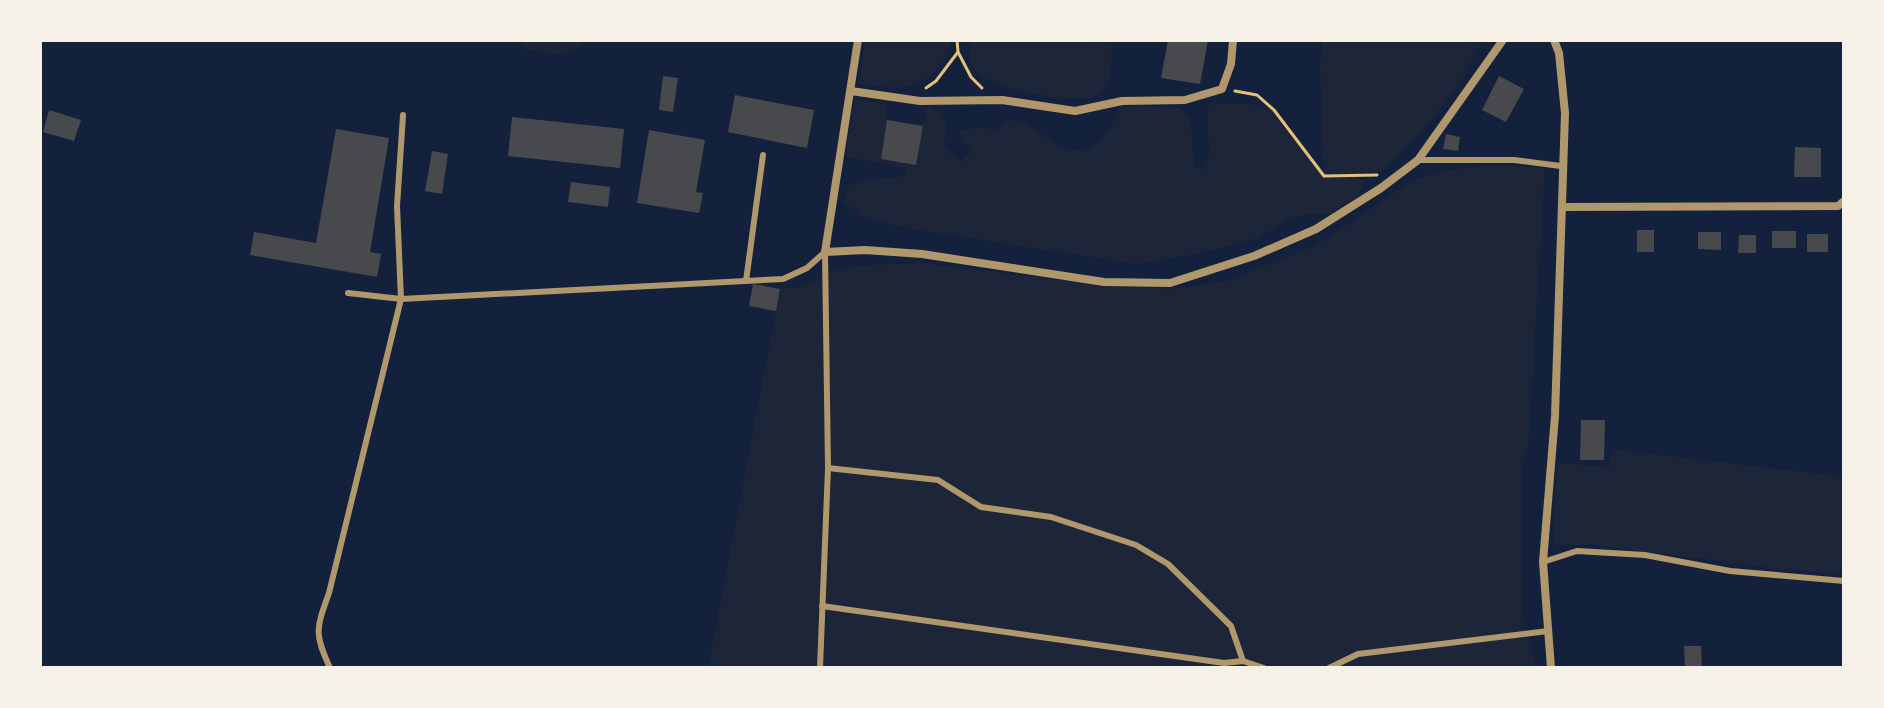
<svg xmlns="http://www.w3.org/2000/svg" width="1884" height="708" font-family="Raleway,sans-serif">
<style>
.green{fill:#1d2539}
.building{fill:#48494c}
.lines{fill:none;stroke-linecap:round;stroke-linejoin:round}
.path{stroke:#e5c07b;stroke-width:3}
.service{stroke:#b1986c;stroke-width:6}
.minor{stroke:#b1986c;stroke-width:8}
</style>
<rect width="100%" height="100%" fill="#14213d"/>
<g class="green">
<polygon points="519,40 582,40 581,47 559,55 523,49"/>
<path d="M865,40H951C950,52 945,60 937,69C916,93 888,88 859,84Z"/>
<path d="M980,40H1066L1112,44C1111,61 1114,79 1102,92C1087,108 991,90 977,73C969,65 970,54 970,44Z"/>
<path d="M1322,40H1449L1480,44C1460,93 1419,135 1382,172L1324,174L1320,69Z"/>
<path d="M855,98L885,105L887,120L881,159L915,165L927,106L940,112L947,125L944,147L961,162L972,150L963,142L960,130L985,127L996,132L1004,121C1010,121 1018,120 1023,122C1035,126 1044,138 1055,144C1088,163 1111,136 1120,106L1180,108L1191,121L1194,167L1205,170C1215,145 1202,126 1210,103L1248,104L1274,110L1324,176H1357L1364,183L1359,194L1329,214H1309L1290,219L1258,238L1206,252L1136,264L911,229L863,218L844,202L846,189L858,180L907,176L905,168L845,157Z"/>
<polygon points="1488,165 1545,168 1528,451 1521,463 1523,620 1532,645 1533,668 708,668 780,289 799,287 836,270 869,265 922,263 1109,286 1173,289 1225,281 1309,248 1351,223 1410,181 1442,171"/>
<polygon points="1612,449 1844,477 1844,574 1771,568 1596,545 1553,545 1557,463 1610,467"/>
</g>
<g class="building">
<polygon points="1168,40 1208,40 1200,84 1161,78"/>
<polygon points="663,76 678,78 673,112 659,110"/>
<polygon points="1499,76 1524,89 1506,122 1482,110"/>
<polygon points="735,95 814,110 807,148 728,132"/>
<polygon points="49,110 81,120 74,141 43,132"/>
<polygon points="512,117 624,129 620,168 508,156"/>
<polygon points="887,120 923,126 916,165 881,159"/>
<polygon points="336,129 389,138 370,252 381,254 377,277 250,255 254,232 316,243"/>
<polygon points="649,130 705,140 696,192 703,193 699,213 637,203"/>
<polygon points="1446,134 1460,137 1458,151 1443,149"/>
<polygon points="1795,147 1821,148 1821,177 1794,177"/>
<polygon points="432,151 448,154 442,194 425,191"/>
<polygon points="571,182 610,187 608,207 568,202"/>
<rect x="1637" y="230" width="17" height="22"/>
<rect x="1772" y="231" width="24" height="17"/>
<polygon points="1698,232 1721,232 1721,250 1698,249"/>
<rect x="1807" y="234" width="21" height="18"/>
<polygon points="1739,235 1756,235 1756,253 1738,253"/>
<polygon points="753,284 780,289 776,311 749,306"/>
<polygon points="1581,420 1605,420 1604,460 1580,460"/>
<polygon points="1684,646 1701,646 1702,668 1685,668"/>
</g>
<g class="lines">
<g class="path">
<polyline points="958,52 971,77 982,88"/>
<polyline points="926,88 936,81 958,52 957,40"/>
<polyline points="1235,91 1257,95 1274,110 1324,176 1377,175"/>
</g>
<g class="service">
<polyline points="1418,160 1514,160 1561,166"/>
<polyline points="746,281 763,155"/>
<polyline points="348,293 401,299 783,279 807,268 825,252"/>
<polyline points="828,468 938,480 981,507 1051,517 1136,545 1168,564 1231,626 1243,661"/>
<polyline points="1543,562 1577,551 1645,555 1730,571 1844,581"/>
<polyline points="822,606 1224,663 1243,661 1264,668"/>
<path d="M330,668C314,633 316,629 329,593L401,299L397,206L403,115"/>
<polyline points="820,668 828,468 825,252"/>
<polyline points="1329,668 1358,654 1548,631"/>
</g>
<g class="minor">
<polyline points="858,40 825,252 865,250 922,254 1104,282 1170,283 1254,256 1316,229 1381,188 1418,160 1503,40"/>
<polyline points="851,91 920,101 1002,100 1075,111 1122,101 1185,100 1222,89 1231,64 1233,40"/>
<polyline points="1562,207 1838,206 1844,201"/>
<polyline points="1551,668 1543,562 1555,416 1565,113 1559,53 1554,40"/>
</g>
</g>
<rect width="1884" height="708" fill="none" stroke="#f6f1e7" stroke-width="84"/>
</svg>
